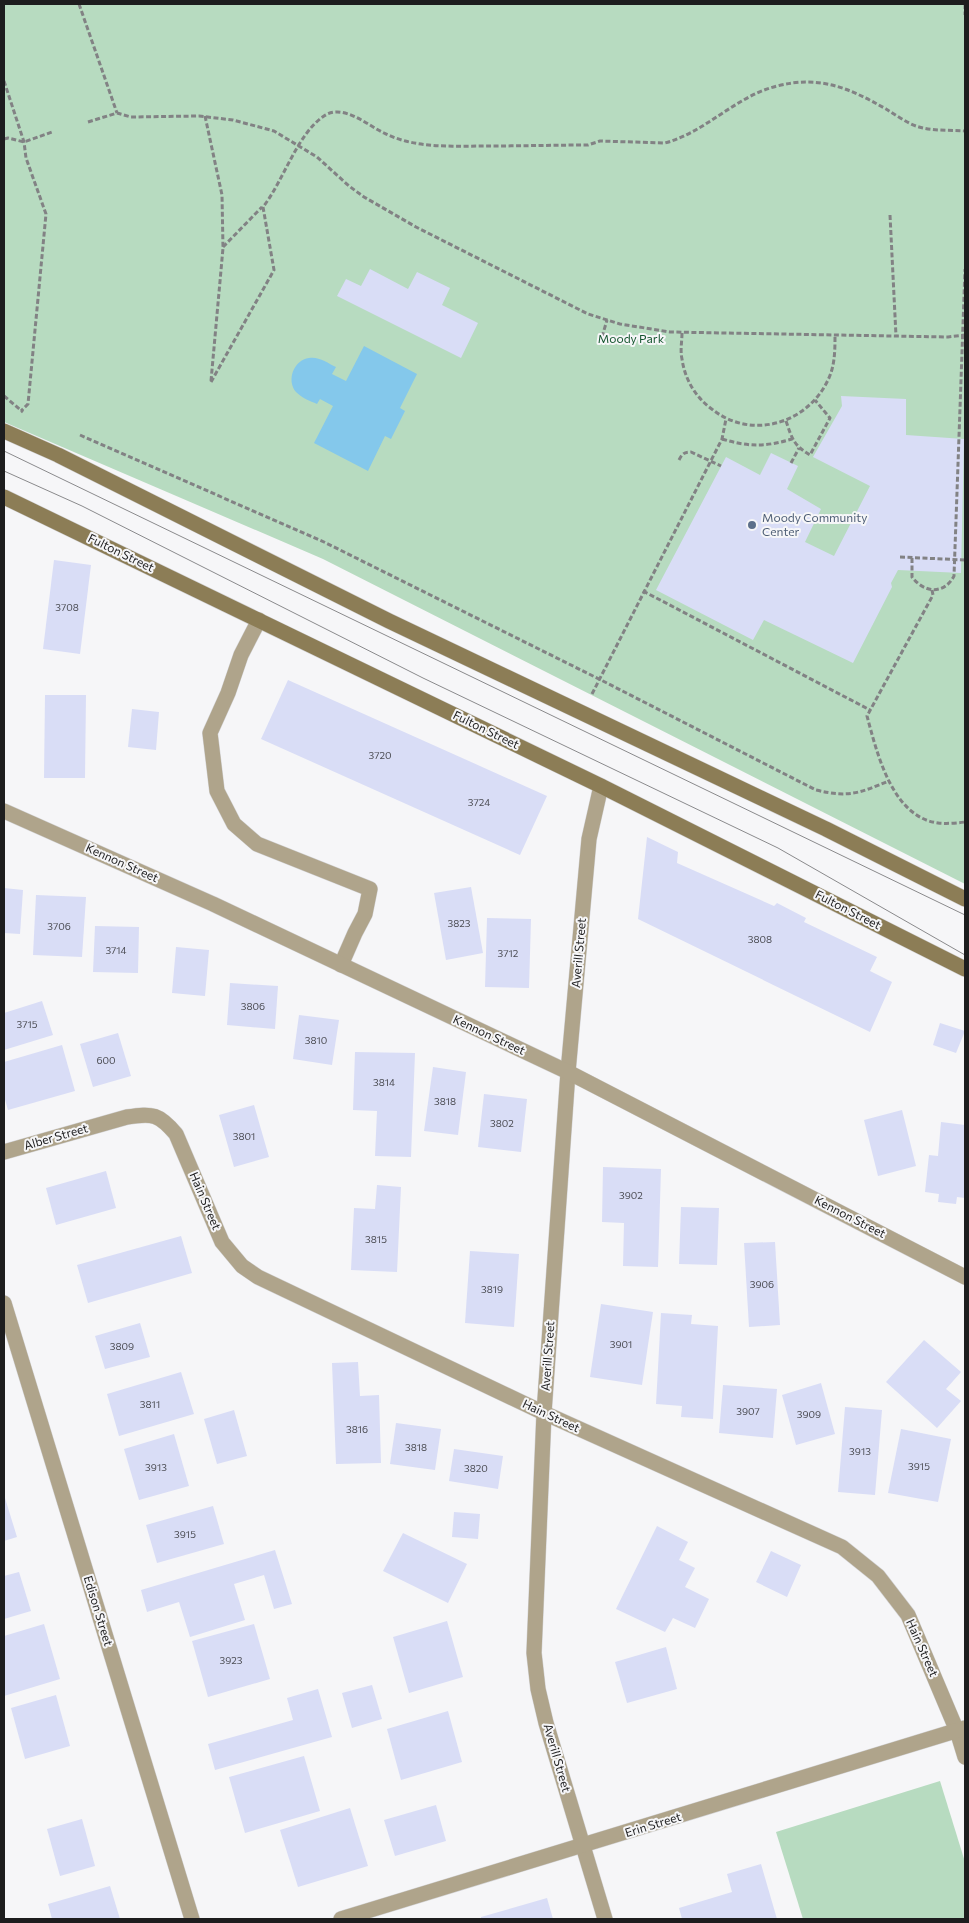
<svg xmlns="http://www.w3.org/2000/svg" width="969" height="1923" font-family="Commissioner,sans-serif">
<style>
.green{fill:#b7dbc0}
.water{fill:#84c8eb}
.building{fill:#d9ddf6}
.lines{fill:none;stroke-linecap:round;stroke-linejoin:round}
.lane-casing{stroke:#d3d3d5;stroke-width:16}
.street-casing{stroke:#d3d3d5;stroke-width:16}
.secondary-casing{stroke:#d3d3d5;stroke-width:16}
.path{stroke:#828284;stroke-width:3;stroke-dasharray:5 2.5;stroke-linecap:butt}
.lane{stroke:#afa48b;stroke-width:15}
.street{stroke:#afa48b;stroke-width:15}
.secondary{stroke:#8c7d56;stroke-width:15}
.tram{stroke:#8a8a8c;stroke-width:1}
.service-dot{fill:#5c6f8a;stroke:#f6f6f8;stroke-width:2}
.labels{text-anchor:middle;stroke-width:4;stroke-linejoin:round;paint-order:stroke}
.number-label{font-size:10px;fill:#4c4d54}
.park-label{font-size:12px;fill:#14552e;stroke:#f6f6f8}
.service-label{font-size:12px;fill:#4e5e75;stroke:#f6f6f8;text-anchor:start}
.street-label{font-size:12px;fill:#1d1d1e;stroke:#f6f6f8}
</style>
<rect width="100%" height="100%" fill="#f6f6f8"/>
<g class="green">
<polygon points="4,4 965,4 965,884 323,559 4,422"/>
<polygon points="940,1781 965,1862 965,1919 803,1919 776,1832"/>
</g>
<path class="water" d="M364,346L417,374L400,408L405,411L391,439L385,436L368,471L314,443L333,406L320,399L317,404C310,401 302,398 296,392C286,380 294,360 309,358C318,356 328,363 336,367L332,374L346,381Z"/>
<g class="building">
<polygon points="370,269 408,289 417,272 450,288 442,305 478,323 461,358 337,296 346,279 361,286"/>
<polygon points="841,396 906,399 906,435 964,439 961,573 898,570 891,583 892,587 853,663 764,620 753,640 656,590 726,457 760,475 771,453 798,466 787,489 821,509 805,542 834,556 870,486 813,457 842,406"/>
<polygon points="54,560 91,565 80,654 43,649"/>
<polygon points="288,680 547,796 520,855 261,739"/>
<polygon points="45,695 86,695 85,778 44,778"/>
<polygon points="132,709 159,712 156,750 128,747"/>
<polygon points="647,837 678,852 677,863 774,906 777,903 806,918 804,922 877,957 870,971 892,982 870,1032 638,919"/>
<polygon points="471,887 483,953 446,960 434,893"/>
<polygon points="4,888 23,890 20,934 4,933"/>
<polygon points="36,895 86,897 82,957 33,955"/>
<polygon points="487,918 531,919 529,988 485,987"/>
<polygon points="95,926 139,927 138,973 93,972"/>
<polygon points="176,947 209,950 205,996 172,993"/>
<polygon points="230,983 278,986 275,1029 227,1025"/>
<polygon points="42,1001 53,1035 4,1050 4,1013"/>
<polygon points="299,1015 339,1020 332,1065 293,1059"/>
<polygon points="940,1023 965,1031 956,1053 933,1045"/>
<polygon points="118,1033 131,1076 93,1087 80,1044"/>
<polygon points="62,1045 75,1091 8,1110 4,1096 4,1062"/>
<polygon points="355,1052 415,1053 411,1157 375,1156 377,1111 353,1110"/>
<polygon points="433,1067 466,1072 458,1135 424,1131"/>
<polygon points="484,1094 527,1099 521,1152 478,1147"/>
<polygon points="254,1105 269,1157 234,1167 219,1115"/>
<polygon points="902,1110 916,1166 878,1176 864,1120"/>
<polygon points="941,1122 965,1125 965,1198 957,1197 956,1204 938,1202 939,1194 925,1192 929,1155 938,1156"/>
<polygon points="603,1167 661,1169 658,1267 623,1266 624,1223 602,1222"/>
<polygon points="106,1171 116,1208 56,1225 46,1188"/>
<polygon points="377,1185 401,1187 397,1272 351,1270 354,1208 375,1209"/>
<polygon points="681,1207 719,1208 717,1265 679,1264"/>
<polygon points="181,1236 192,1273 88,1303 77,1265"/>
<polygon points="775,1242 780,1325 749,1327 744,1243"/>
<polygon points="470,1251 519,1254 514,1327 465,1323"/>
<polygon points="601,1304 653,1312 642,1385 590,1377"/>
<polygon points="661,1313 692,1315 691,1324 718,1326 713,1419 681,1417 682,1406 656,1404"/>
<polygon points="140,1323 150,1357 105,1369 95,1336"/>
<polygon points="924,1340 961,1372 946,1389 961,1401 937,1428 886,1382"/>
<polygon points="358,1362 360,1396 379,1395 381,1463 336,1464 332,1363"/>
<polygon points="181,1372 194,1414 119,1436 107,1394"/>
<polygon points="821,1383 835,1434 796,1445 782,1395"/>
<polygon points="723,1385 777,1389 773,1438 719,1433"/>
<polygon points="845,1407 882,1410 875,1495 838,1492"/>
<polygon points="234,1410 247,1456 217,1464 204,1419"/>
<polygon points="396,1423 441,1429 435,1470 390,1464"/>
<polygon points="901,1429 951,1439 938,1502 888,1493"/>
<polygon points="174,1434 189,1486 139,1500 124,1449"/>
<polygon points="454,1449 503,1456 498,1489 449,1481"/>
<polygon points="5,1498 17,1537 4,1541 4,1499"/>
<polygon points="213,1506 224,1544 157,1563 146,1525"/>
<polygon points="454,1512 480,1514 478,1539 452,1537"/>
<polygon points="657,1526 688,1542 679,1560 695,1568 685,1587 709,1599 695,1628 673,1618 665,1632 616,1609"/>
<polygon points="403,1533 467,1564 448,1603 383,1571"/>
<polygon points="275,1550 292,1604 274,1609 264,1575 234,1584 245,1620 190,1637 179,1602 147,1612 141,1590"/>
<polygon points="771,1551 801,1565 787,1597 756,1582"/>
<polygon points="19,1572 31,1611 4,1619 4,1576"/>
<polygon points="447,1621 463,1677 409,1693 393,1637"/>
<polygon points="44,1624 60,1679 4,1696 4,1636"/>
<polygon points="254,1624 270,1679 208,1697 192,1641"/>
<polygon points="666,1647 677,1689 627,1703 615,1662"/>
<polygon points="372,1685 382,1719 352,1728 342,1693"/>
<polygon points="318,1689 332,1737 215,1770 208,1744 293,1720 287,1698"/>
<polygon points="56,1695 70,1746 25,1759 11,1708"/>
<polygon points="448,1711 462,1762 401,1780 387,1729"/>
<polygon points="304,1756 320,1811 245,1833 229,1777"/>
<polygon points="436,1805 446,1841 395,1856 384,1820"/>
<polygon points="350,1808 368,1866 298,1887 280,1830"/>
<polygon points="82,1819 95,1866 60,1876 47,1829"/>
<polygon points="761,1864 777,1919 682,1919 679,1908 732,1892 727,1874"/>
<polygon points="110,1886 120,1919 52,1919 48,1904"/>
<polygon points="547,1898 553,1919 481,1919 481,1917"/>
</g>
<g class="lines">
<g class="lane-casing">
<polyline id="lane" points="259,620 241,655 228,693 210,733 217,791 234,824 257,844 370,889 365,914 355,933 341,965"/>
</g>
<g class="street-casing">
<g id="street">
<polyline points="601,786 589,839 568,1072 544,1413 534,1653 538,1689 546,1723 605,1919"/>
<polyline points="4,811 213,904 568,1072 965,1277"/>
<path d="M4,1152L127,1117C153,1113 159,1114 176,1134L222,1242L242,1266L258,1277L544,1413L842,1547L878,1576L908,1615L957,1731L965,1757"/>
<polyline points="4,1303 192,1919"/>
<polyline points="341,1919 965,1728"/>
</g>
</g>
<g class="secondary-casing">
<g id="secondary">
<polyline points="4,431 58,455 389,621 826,829 965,899"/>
<polyline points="4,497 601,786 965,969"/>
</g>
</g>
<g class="path">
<polyline points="79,4 117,113"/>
<polyline points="965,4 965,15"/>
<polyline points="4,81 24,142 26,158 46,214 28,404 21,411"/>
<polyline points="205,116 222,195 223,248 211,381"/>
<polyline points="88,122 117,113 131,117 199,116 233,120 274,131 317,157 349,186 364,197 416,227 588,314 620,324 670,332 948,337 965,335"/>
<polyline points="4,139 8,138 24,142 52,132"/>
<polyline points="890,215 896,336"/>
<polyline points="223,247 262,207"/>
<path d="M682,333C682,342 680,350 682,359C685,380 696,398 713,410C752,440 807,424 828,380C835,366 835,350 835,335"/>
<polyline points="602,337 607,320"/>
<path d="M211,382L274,270L263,207C284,180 297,134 324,116C343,103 367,125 384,133C415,149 454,146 489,146C522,146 555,145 588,145L600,141L665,143C706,132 736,96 777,86C820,75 849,88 886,109C896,115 908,124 919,127C934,131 950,130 965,131"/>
<polyline points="4,396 23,412"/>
<path d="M786,421C792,438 793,445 810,455L830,418L815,400"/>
<path d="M80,435L324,542L599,679L816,790C849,798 859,793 889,781"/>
<path d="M722,439C749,447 765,447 792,439"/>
<path d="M679,460C682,454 684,452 691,452L721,466"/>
<polyline points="791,463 799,448"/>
<polyline points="900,557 965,560"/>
<path d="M912,558V577C924,593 944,595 954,576L965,269"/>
<path d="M932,590L933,595L867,716C877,753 892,817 938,823C947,824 957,823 965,822"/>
<polyline points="643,591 870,710"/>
<polyline points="592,694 722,439 726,419"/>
</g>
<use href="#lane" class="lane"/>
<use href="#street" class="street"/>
<use href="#secondary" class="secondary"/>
<g class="tram">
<polyline points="4,451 965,915"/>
<polyline points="4,471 82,506 423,678 778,848 965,955"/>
</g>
</g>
<circle class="service-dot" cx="752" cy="525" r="5"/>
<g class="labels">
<g class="number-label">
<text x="67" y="611">3708</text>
<text x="380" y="759">3720</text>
<text x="479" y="806">3724</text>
<text x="459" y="927">3823</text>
<text x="59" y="930">3706</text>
<text x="760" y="943">3808</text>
<text x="116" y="954">3714</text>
<text x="508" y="957">3712</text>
<text x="253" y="1010">3806</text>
<text x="27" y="1028">3715</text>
<text x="316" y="1044">3810</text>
<text x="106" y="1064">600</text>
<text x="384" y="1086">3814</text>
<text x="445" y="1105">3818</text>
<text x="502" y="1127">3802</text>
<text x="244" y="1140">3801</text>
<text x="631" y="1199">3902</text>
<text x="376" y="1243">3815</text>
<text x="762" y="1288">3906</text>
<text x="492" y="1293">3819</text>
<text x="621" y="1348">3901</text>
<text x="122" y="1350">3809</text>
<text x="150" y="1408">3811</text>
<text x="748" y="1415">3907</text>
<text x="809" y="1418">3909</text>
<text x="357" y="1433">3816</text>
<text x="416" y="1451">3818</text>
<text x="860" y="1455">3913</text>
<text x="919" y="1470">3915</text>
<text x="156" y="1471">3913</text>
<text x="476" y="1472">3820</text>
<text x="185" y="1538">3915</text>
<text x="231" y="1664">3923</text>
</g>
<g class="park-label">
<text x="631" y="343">Moody Park</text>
</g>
<g class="service-label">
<text x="762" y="522">Moody Community<tspan x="762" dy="14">Center</tspan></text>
</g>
<g class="street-label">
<text transform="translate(121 553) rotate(26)" y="4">Fulton Street</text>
<text transform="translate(486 730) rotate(26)" y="4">Fulton Street</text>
<text transform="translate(122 863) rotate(24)" y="4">Kennon Street</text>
<text transform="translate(848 910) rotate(27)" y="4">Fulton Street</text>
<text transform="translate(579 953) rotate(-85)" y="4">Averill Street</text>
<text transform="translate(489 1035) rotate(25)" y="4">Kennon Street</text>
<text transform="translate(56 1137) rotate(-16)" y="4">Alber Street</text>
<text transform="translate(205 1201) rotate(67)" y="4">Hain Street</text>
<text transform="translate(850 1217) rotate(27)" y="4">Kennon Street</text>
<text transform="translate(548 1356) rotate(-86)" y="4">Averill Street</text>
<text transform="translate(551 1416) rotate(25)" y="4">Hain Street</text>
<text transform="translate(98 1611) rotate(73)" y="4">Edison Street</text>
<text transform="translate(922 1648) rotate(66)" y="4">Hain Street</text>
<text transform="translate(557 1758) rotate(74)" y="4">Averill Street</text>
<text transform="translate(653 1825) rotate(-17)" y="4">Erin Street</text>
</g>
</g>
<rect width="969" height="1923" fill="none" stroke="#1d1d1e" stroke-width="10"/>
</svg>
